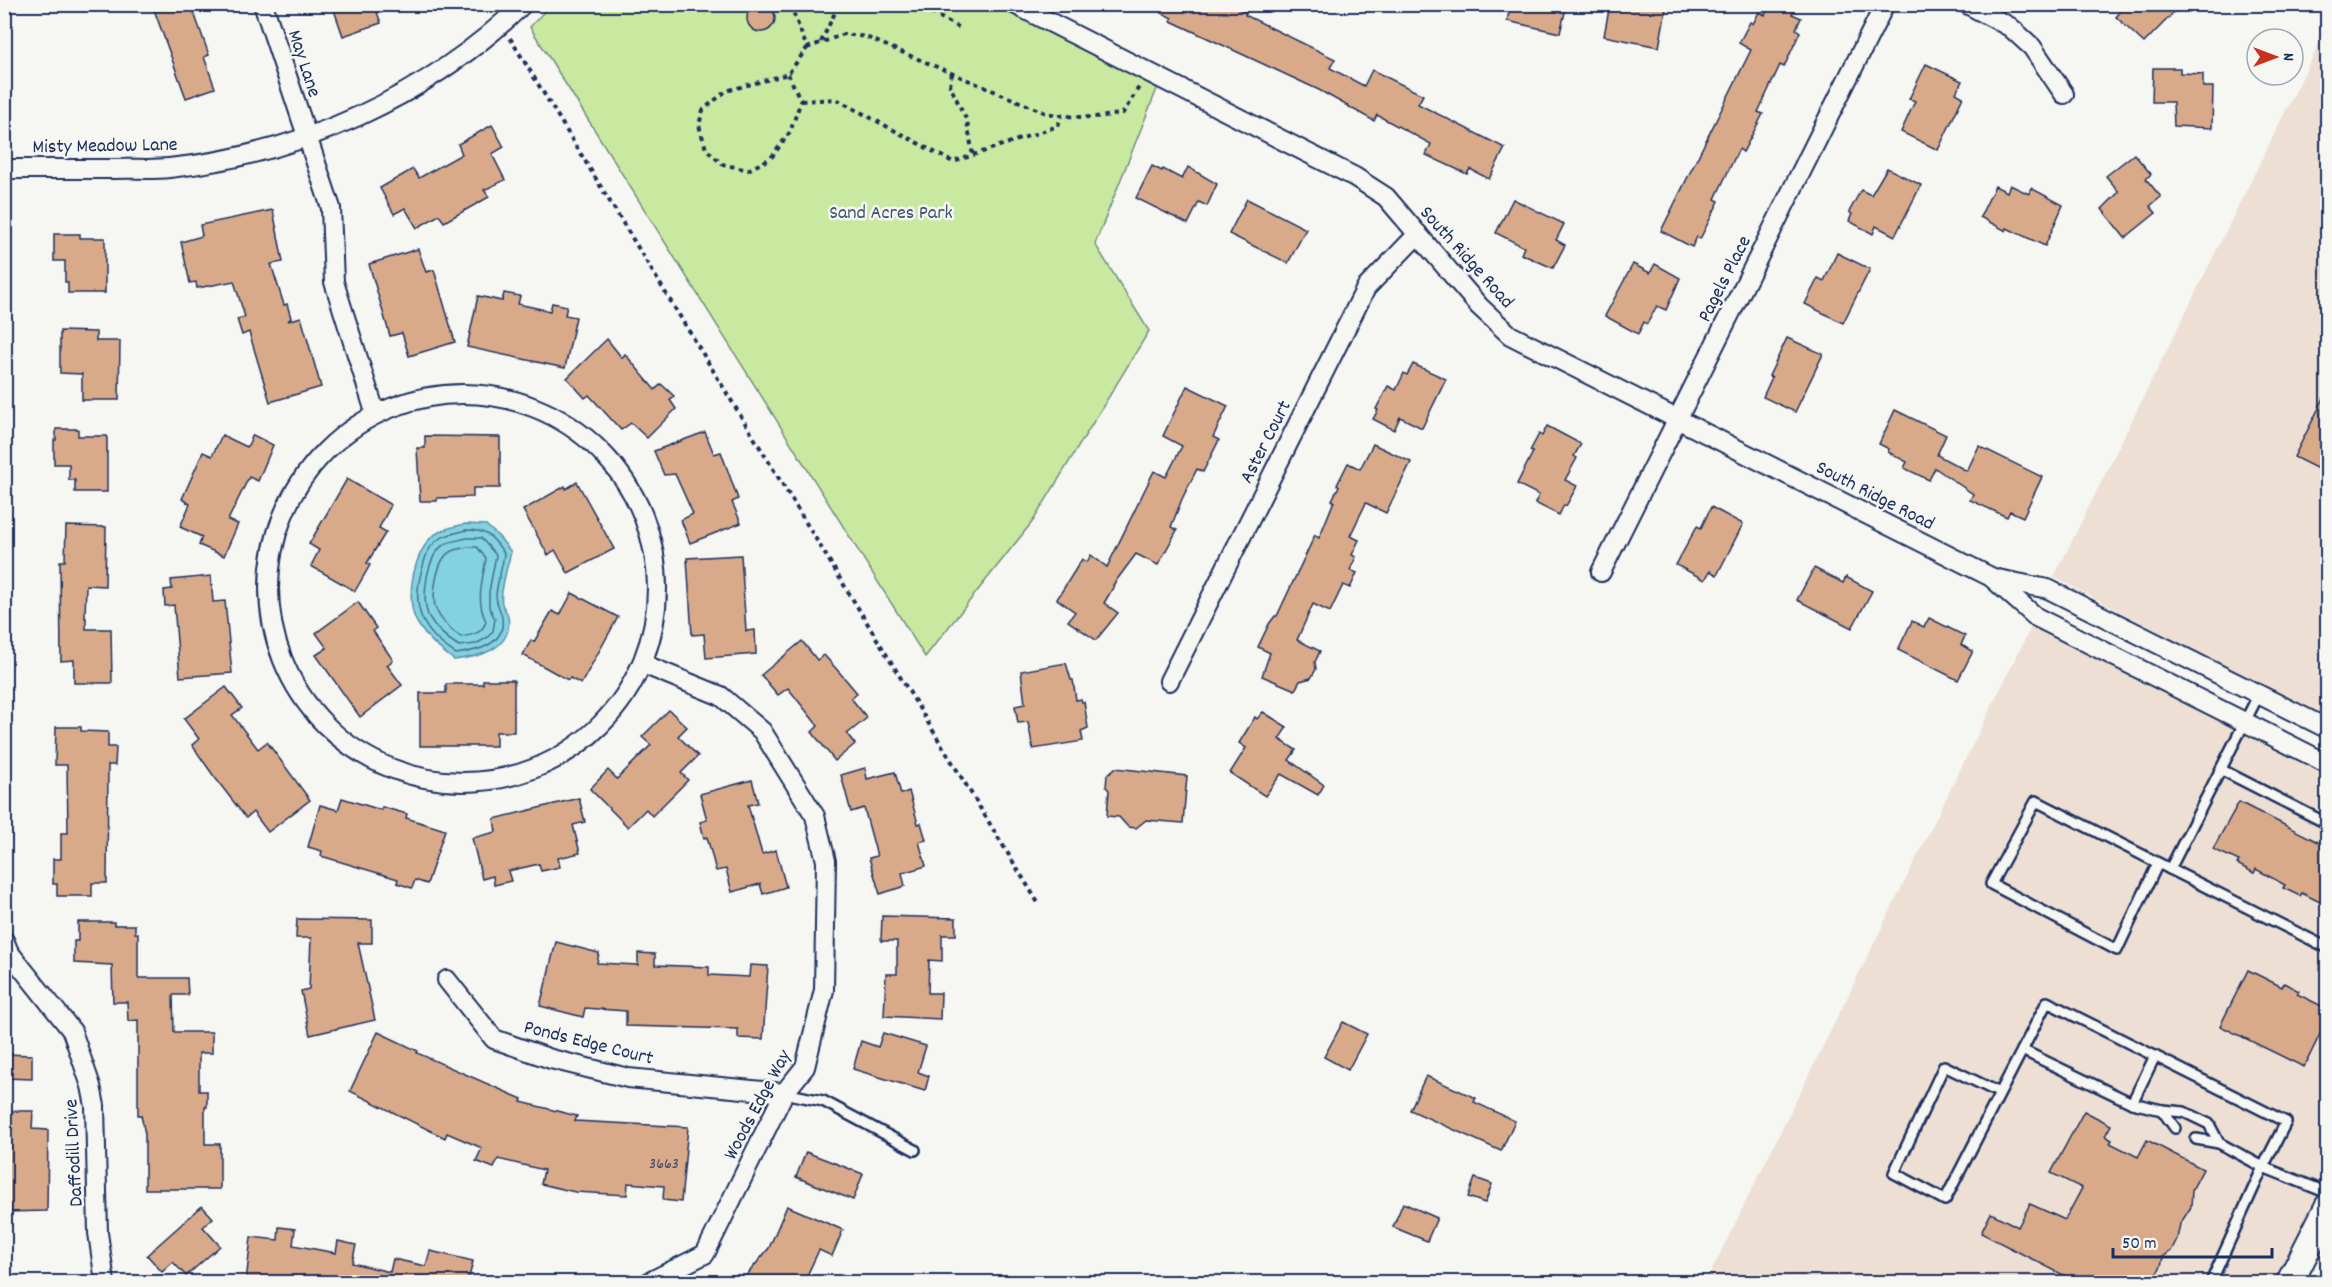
<svg xmlns="http://www.w3.org/2000/svg" width="2332" height="1287" font-family="Dekko,sans-serif">
<style>
.built{fill:#eddfd3}
.green{fill:#c9e9a1;stroke:#728c80;stroke-width:1.5}
.water{fill:#83d2df;stroke:#5991ab;stroke-width:1.5}
.lines{fill:none;stroke-linecap:round;stroke-linejoin:round}
.shore{stroke:#457092;stroke-width:1.5}
.building{fill:#d9aa8a;stroke:#1b2f5e;stroke-width:1.5}
.lane-casing{stroke:#1b2f5e;stroke-width:14}
.street-casing{stroke:#1b2f5e;stroke-width:22}
.secondary-casing{stroke:#1b2f5e;stroke-width:30}
.path{stroke:#1b2f5e;stroke-width:4;stroke-dasharray:4.5 4.5;stroke-linecap:butt}
.lane{stroke:#f6f6f2;stroke-width:9}
.street{stroke:#f6f6f2;stroke-width:18}
.secondary{stroke:#f6f6f2;stroke-width:26}
.labels{text-anchor:middle;stroke-width:5;stroke-linejoin:round;paint-order:stroke}
.number-label{font-size:16px;fill:#4a4e69}
.street-label{font-size:20px;fill:#1b2f5e;stroke:#f6f6f2}
.park-label{font-size:20px;fill:#3e546b;stroke:#f6f6f2}
</style>
<rect width="100%" height="100%" fill="#f6f6f2"/>
<filter id="ink" filterUnits="userSpaceOnUse"><feTurbulence type="fractalNoise" baseFrequency=".0167" numOctaves="2"/><feDisplacementMap in="SourceGraphic" scale="12" xChannelSelector="R" yChannelSelector="G"/><feConvolveMatrix kernelMatrix="1 2 1 2 8 2 1 2 1" color-interpolation-filters="sRGB"/></filter>
<g filter="url(#ink)">
<g class="built">
<polygon points="2327,28 2327,720 2054,577"/>
<polygon points="2036,617 2327,764 2327,1207 2290,1282 1706,1282"/>
</g>
<polygon class="green" points="550,5 1000,5 1161,79 1095,244 1149,331 1033,521 925,657 530,27"/>
<path class="water" d="M466,524L486,525L500,538L511,552C508,565 499,592 502,604C503,608 507,611 508,616C514,649 479,657 454,660C441,650 427,639 418,624C403,602 414,544 439,532C446,528 457,526 466,524Z"/>
<g class="lines">
<g class="shore">
<path d="M466,530C487,530 492,536 504,553C503,567 497,581 496,595C496,606 501,609 502,618C506,645 477,651 456,654C421,632 410,606 423,566C426,554 429,546 439,539C446,534 458,533 466,530Z"/>
<path d="M467,538H481L496,555L489,592V607L495,619L493,631L488,637L476,644L459,646C447,639 436,629 429,617C420,600 427,554 445,544C451,541 460,540 467,538Z"/>
<path d="M468,547H477L486,558C483,580 475,600 486,621C483,634 472,635 461,637C451,630 440,620 436,609C431,596 437,559 450,552C455,549 462,548 468,547Z"/>
</g>
</g>
<g class="building">
<circle cx="761" cy="18" r="14"/>
<polygon points="152,4 191,4 209,55 204,57 215,88 186,98"/>
<polygon points="332,4 374,4 381,23 343,36"/>
<polygon points="1145,4 1229,4 1246,13 1245,15 1335,59 1330,68 1364,86 1372,70 1423,95 1418,104 1505,148 1489,179 1470,169 1467,174 1426,155 1431,144 1377,115 1374,121 1319,90 1171,21 1172,18"/>
<polygon points="1511,4 1567,4 1560,33 1507,21"/>
<polygon points="1610,4 1667,4 1659,47 1604,36"/>
<polygon points="1770,4 1797,4 1792,14 1801,18 1796,29 1800,32 1784,67 1780,65 1758,112 1763,114 1743,152 1739,149 1734,159 1715,199 1719,201 1700,239 1697,237 1692,247 1661,231 1751,50 1739,43 1750,22 1753,24 1759,12 1765,15"/>
<polygon points="2127,4 2182,4 2144,43 2116,17"/>
<polygon points="1926,64 1962,81 1956,93 1963,97 1938,150 1901,132 1915,101 1909,99"/>
<polygon points="2153,68 2180,68 2180,73 2203,74 2203,87 2213,87 2212,128 2174,126 2173,102 2152,102"/>
<polygon points="492,125 504,147 492,154 505,180 484,190 489,197 444,222 439,215 417,228 405,208 394,214 380,188 413,169 419,178 462,154 458,144"/>
<polygon points="2134,154 2151,174 2146,179 2161,197 2150,206 2156,213 2125,238 2102,209 2119,192 2106,176"/>
<polygon points="1152,166 1162,171 1163,169 1182,179 1188,167 1217,184 1207,206 1199,202 1188,224 1136,198"/>
<polygon points="1887,168 1921,185 1895,236 1876,226 1873,234 1849,221 1852,214 1849,212 1861,190 1871,195"/>
<polygon points="2010,185 2029,194 2031,188 2063,205 2045,246 2007,228 2006,231 1980,217 1995,186 2007,192"/>
<polygon points="1247,199 1306,229 1288,263 1229,234"/>
<polygon points="1513,199 1564,224 1556,240 1565,245 1553,268 1521,254 1524,247 1496,233"/>
<polygon points="273,210 283,262 271,264 284,305 287,304 291,318 288,321 301,317 321,387 270,402 249,332 242,335 237,319 245,317 234,281 197,288 196,282 190,283 181,242 202,236 200,225"/>
<polygon points="54,234 80,234 80,238 105,238 105,293 68,293 68,282 65,282 65,261 54,261"/>
<polygon points="418,249 426,272 434,270 455,342 409,356 402,333 390,336 369,264"/>
<polygon points="1837,253 1870,269 1843,323 1805,304 1818,278 1824,281"/>
<polygon points="1633,264 1650,273 1655,264 1680,278 1666,310 1657,306 1647,324 1644,322 1638,334 1605,316"/>
<polygon points="504,293 520,296 518,304 550,311 552,303 567,306 565,315 576,317 565,368 467,347 478,296 502,301"/>
<polygon points="60,331 96,332 96,341 120,341 119,400 82,400 82,374 60,373"/>
<polygon points="1787,338 1823,354 1795,412 1763,397 1772,377 1769,376"/>
<polygon points="607,339 622,358 625,354 655,390 661,384 674,396 670,400 676,409 647,438 631,423 621,430 589,395 585,398 567,378"/>
<polygon points="1413,364 1446,379 1422,428 1400,417 1394,430 1373,419 1378,410 1376,409 1388,386 1396,390 1404,373 1407,375"/>
<polygon points="1187,386 1228,406 1213,437 1219,440 1203,472 1197,469 1182,499 1171,527 1177,530 1158,565 1136,554 1113,585 1114,586 1104,603 1118,613 1096,640 1068,621 1075,612 1057,599 1082,559 1087,562 1091,555 1107,567 1154,471 1166,477 1182,446 1163,436"/>
<polygon points="2328,390 2328,474 2294,457"/>
<polygon points="1895,410 1946,435 1937,455 1967,471 1979,446 2042,477 2023,517 2010,511 2007,517 1970,500 1973,494 1935,468 1929,480 1904,468 1907,462 1888,452 1889,449 1879,444"/>
<polygon points="1547,426 1581,444 1574,456 1577,458 1565,480 1577,486 1566,506 1564,505 1559,515 1535,503 1539,495 1517,484 1533,452 1530,451 1539,434 1542,436"/>
<polygon points="56,429 78,429 78,436 107,436 107,492 75,492 75,480 69,480 69,464 54,464 54,440 56,440"/>
<polygon points="705,432 714,454 721,452 738,499 732,502 741,523 690,543 681,520 693,514 675,474 664,475 654,451"/>
<polygon points="222,435 247,447 253,435 273,445 258,481 249,477 228,520 238,524 224,556 199,545 202,537 180,527 190,504 182,499 203,452 212,456"/>
<polygon points="425,436 500,437 500,488 473,488 473,497 437,498 437,501 420,501 417,448 425,448"/>
<polygon points="1373,444 1411,462 1386,513 1366,503 1350,536 1359,540 1352,555 1356,557 1350,570 1357,573 1350,588 1343,585 1330,612 1313,604 1297,640 1320,651 1315,662 1316,669 1311,678 1300,681 1295,690 1262,676 1270,653 1258,647 1269,624 1275,616 1277,616 1315,535 1319,538 1334,501 1332,500 1339,486 1337,485 1348,463 1360,469"/>
<polygon points="347,479 391,505 379,528 386,532 367,563 370,565 355,591 311,566 319,550 309,544"/>
<polygon points="577,482 614,549 568,573 555,550 548,555 523,510 565,486 566,489"/>
<polygon points="1711,507 1743,524 1717,575 1710,571 1705,580 1676,565 1697,526 1701,528"/>
<polygon points="66,526 106,527 105,586 86,585 85,618 86,618 86,629 111,629 112,683 74,683 74,660 61,661 60,561 65,561"/>
<polygon points="741,555 746,631 755,630 756,654 706,658 704,634 692,635 687,558"/>
<polygon points="1814,568 1843,583 1846,577 1872,591 1852,628 1797,600"/>
<polygon points="211,576 213,602 225,601 232,673 180,677 174,605 165,606 164,590 172,589 171,580"/>
<polygon points="572,593 618,617 581,684 570,678 568,680 523,655 531,640 534,642 552,611 560,615"/>
<polygon points="358,602 376,628 373,631 393,660 387,665 402,685 360,717 316,655 327,648 316,633"/>
<polygon points="1929,618 1965,636 1961,645 1973,651 1958,680 1898,650 1912,621 1924,627"/>
<polygon points="802,641 817,660 824,655 847,681 857,693 851,698 867,718 847,734 855,744 835,761 812,732 818,726 788,688 778,695 761,675"/>
<polygon points="1066,663 1071,680 1073,680 1076,700 1081,699 1082,702 1084,702 1088,728 1081,731 1083,741 1033,749 1028,722 1018,723 1015,706 1025,704 1021,671"/>
<polygon points="483,680 514,680 514,732 496,732 496,746 420,746 420,693 446,693 446,684 483,684"/>
<polygon points="226,687 242,708 232,715 258,749 267,742 310,800 268,832 253,812 246,818 213,775 192,745 199,739 184,719"/>
<polygon points="669,710 687,727 678,736 698,756 681,773 688,780 652,816 646,809 628,827 590,789 608,770 617,779 651,745 642,737"/>
<polygon points="1263,712 1287,727 1279,739 1296,750 1289,760 1324,785 1318,795 1281,774 1265,796 1230,773 1246,748 1239,743 1255,717 1257,719"/>
<polygon points="56,727 81,727 81,731 108,732 108,747 116,747 115,765 108,765 107,883 92,883 92,896 57,896 57,884 53,884 53,859 61,859 61,833 68,833 67,765 55,765"/>
<polygon points="865,768 867,779 895,772 901,794 909,791 918,824 921,823 926,840 919,842 926,866 902,873 905,886 880,894 869,858 877,856 864,808 851,812 841,775"/>
<polygon points="1115,768 1187,776 1183,823 1146,820 1136,828 1128,827 1119,817 1107,816 1109,790 1106,787 1107,775"/>
<polygon points="752,780 758,803 748,805 762,854 776,850 786,887 763,894 760,884 732,892 726,869 716,871 707,837 704,838 700,822 707,820 700,794"/>
<polygon points="342,798 381,810 382,807 407,814 406,818 445,830 427,884 415,880 412,888 397,883 398,879 321,856 322,851 308,847 320,805 338,810"/>
<polygon points="579,798 585,822 573,825 580,853 558,858 560,867 541,871 539,864 508,871 511,881 494,885 493,876 482,879 472,838 496,832 494,819"/>
<polygon points="2239,802 2328,847 2328,906 2302,893 2300,896 2283,888 2285,885 2256,869 2254,873 2237,864 2239,861 2213,849"/>
<polygon points="882,916 956,918 956,935 942,935 942,961 929,960 928,993 941,993 940,1019 884,1016 886,974 897,974 897,941 881,941"/>
<polygon points="297,919 372,920 372,943 358,943 375,1020 310,1035 301,991 309,989 311,938 296,938"/>
<polygon points="78,922 114,922 114,925 135,925 135,933 138,933 138,978 187,978 188,995 173,995 174,1032 212,1032 212,1053 199,1053 199,1091 207,1091 207,1107 205,1107 205,1144 220,1144 220,1189 145,1189 145,1134 141,1115 138,1115 138,1020 128,1021 127,1002 113,1002 112,965 74,963 74,941 78,941"/>
<polygon points="556,942 599,953 597,963 638,965 638,953 655,954 655,965 709,967 709,975 749,977 750,965 768,966 763,1039 738,1038 738,1029 626,1026 626,1011 585,1008 583,1017 540,1006"/>
<polygon points="2248,970 2282,987 2284,983 2299,991 2297,994 2328,1009 2328,1018 2304,1067 2220,1026"/>
<polygon points="1343,1022 1367,1034 1348,1070 1324,1057"/>
<polygon points="378,1032 418,1051 417,1053 522,1099 521,1102 577,1116 575,1121 688,1127 681,1202 663,1200 664,1186 628,1183 627,1195 575,1192 541,1184 544,1170 498,1159 494,1168 476,1161 482,1148 447,1133 445,1138 350,1091"/>
<polygon points="883,1033 926,1046 918,1072 929,1076 925,1091 853,1069 861,1041 878,1047"/>
<polygon points="4,1054 32,1055 32,1079 4,1078"/>
<polygon points="1426,1076 1476,1098 1474,1102 1515,1121 1501,1151 1410,1110"/>
<polygon points="4,1111 33,1111 32,1129 48,1130 47,1211 4,1212"/>
<polygon points="2084,1111 2111,1125 2105,1136 2112,1140 2110,1143 2138,1157 2147,1140 2203,1169 2192,1190 2191,1207 2180,1224 2177,1239 2171,1251 2163,1257 2161,1266 2157,1273 2145,1282 2077,1282 1981,1233 1991,1213 2018,1227 2030,1204 2065,1220 2082,1188 2051,1173"/>
<polygon points="806,1152 863,1174 853,1200 796,1177"/>
<polygon points="1475,1178 1492,1184 1485,1203 1468,1197"/>
<polygon points="1403,1203 1437,1218 1427,1241 1393,1227"/>
<polygon points="202,1206 213,1218 203,1227 220,1246 186,1276 173,1262 162,1272 147,1255"/>
<polygon points="787,1206 843,1230 832,1256 819,1250 804,1282 741,1282 769,1248"/>
<polygon points="279,1227 295,1229 293,1245 336,1253 338,1241 356,1245 352,1263 390,1272 393,1259 426,1266 430,1251 473,1261 468,1282 246,1282 251,1237 278,1240"/>
</g>
<g class="lines">
<g class="lane-casing">
<g id="lane">
<polyline points="2259,694 2170,869 2328,948"/>
<polyline points="2222,770 2328,824"/>
<path d="M2158,863L2117,950L1991,884L2036,801C2081,824 2125,846 2170,869"/>
<polyline points="784,1093 823,1101 915,1150"/>
<path d="M2000,1093L1944,1066L1894,1173L1945,1200C1979,1134 2013,1068 2047,1002L2286,1122L2263,1167L2219,1143L2209,1124L2184,1112L2162,1110L2132,1103L2022,1050"/>
<polyline points="2132,1103 2155,1056"/>
<polyline points="2162,1110 2175,1128"/>
<polyline points="2196,1139 2219,1143"/>
<polyline points="2211,1282 2263,1167 2328,1193"/>
</g>
</g>
<g class="street-casing">
<g id="street">
<polyline points="263,4 331,208 334,282 375,412"/>
<polyline points="1014,4 1355,177 1386,197 1479,306 1510,335 1991,577 2036,617 2328,764"/>
<polyline points="1967,4 2010,27 2032,47 2064,94"/>
<path d="M4,169C41,169 78,169 114,169C132,168 151,170 169,168C299,155 429,96 523,4"/>
<circle cx="463" cy="588" r="194"/>
<polyline points="1601,572 1885,4"/>
<polyline points="1993,578 2048,589 2328,729"/>
<polyline points="643,664 721,696 762,731 815,816 826,861 824,990 805,1067 784,1093 705,1254 649,1282"/>
<polyline points="1169,681 1366,288 1418,234"/>
<polyline points="4,940 9,952 72,1031 91,1086 95,1106 98,1233 105,1282"/>
<polyline points="447,980 494,1039 551,1059 628,1078 784,1093"/>
</g>
</g>
<g class="secondary-casing">
<polyline id="secondary" points="2290,1282 2328,1207"/>
</g>
<g class="path">
<polyline points="915,4 962,29"/>
<polyline points="510,38 1040,906"/>
<polyline points="821,42 839,4"/>
<path d="M807,48L844,34L866,37L1046,113C1075,118 1094,119 1123,113L1139,87"/>
<polyline points="952,73 950,86 967,121 973,156"/>
<polyline points="788,74 801,101 790,132 771,158 748,170 722,164 706,149 699,125 703,110 726,91 788,74 807,48 790,4"/>
<polyline points="801,101 836,99 953,162 1058,126 1061,116"/>
</g>
<use href="#lane" class="lane"/>
<use href="#street" class="street"/>
<use href="#secondary" class="secondary"/>
</g>
</g>
<g class="labels">
<g class="number-label">
<text x="664" y="1168">3663</text>
</g>
<g class="street-label">
<text transform="translate(306 63) rotate(72)" y="7">May Lane</text>
<text transform="translate(105 144) rotate(-1)" y="7">Misty Meadow Lane</text>
<text transform="translate(1468 256) rotate(48)" y="7">South Ridge Road</text>
<text transform="translate(1723 278) rotate(-63)" y="7">Pagels Place</text>
<text transform="translate(1264 441) rotate(-63)" y="7">Aster Court</text>
<text transform="translate(1876 494) rotate(27)" y="7">South Ridge Road</text>
<text transform="translate(589 1041) rotate(14)" y="7">Ponds Edge Court</text>
<text transform="translate(756 1104) rotate(-62)" y="7">Woods Edge Way</text>
<text transform="translate(72 1153) rotate(-93)" y="7">Daffodill Drive</text>
</g>
<g class="park-label">
<text x="891" y="218">Sand Acres Park</text>
</g>
</g>
<rect width="2332" height="1287" fill="none" stroke="#f6f6f2" stroke-width="24"/>
<rect x="12" y="12" width="2308" height="1263" fill="none" stroke="#1b2f5e" stroke-width="2" filter="url(#ink)"/>
<g transform="translate(2275 57) rotate(90)"><circle r="28" fill="#f6f6f2" stroke="#9ea6b7" stroke-width="1.5"/>
<path d="M0-4.5L10 22L0 15L-10 22Z" fill="#c8321e"/>
<text y="-9" font-size="16" font-weight="bold" text-anchor="middle" fill="#1b2f5e">N</text>
</g>
<path d="M2113 1248v9h159v-9" fill="none" stroke="#1b2f5e" stroke-width="3"/>
<text x="2122" y="1248" font-size="18" fill="#1b2f5e" stroke="#f6f6f2" stroke-width="4.5" paint-order="stroke">50 m</text>
</svg>
